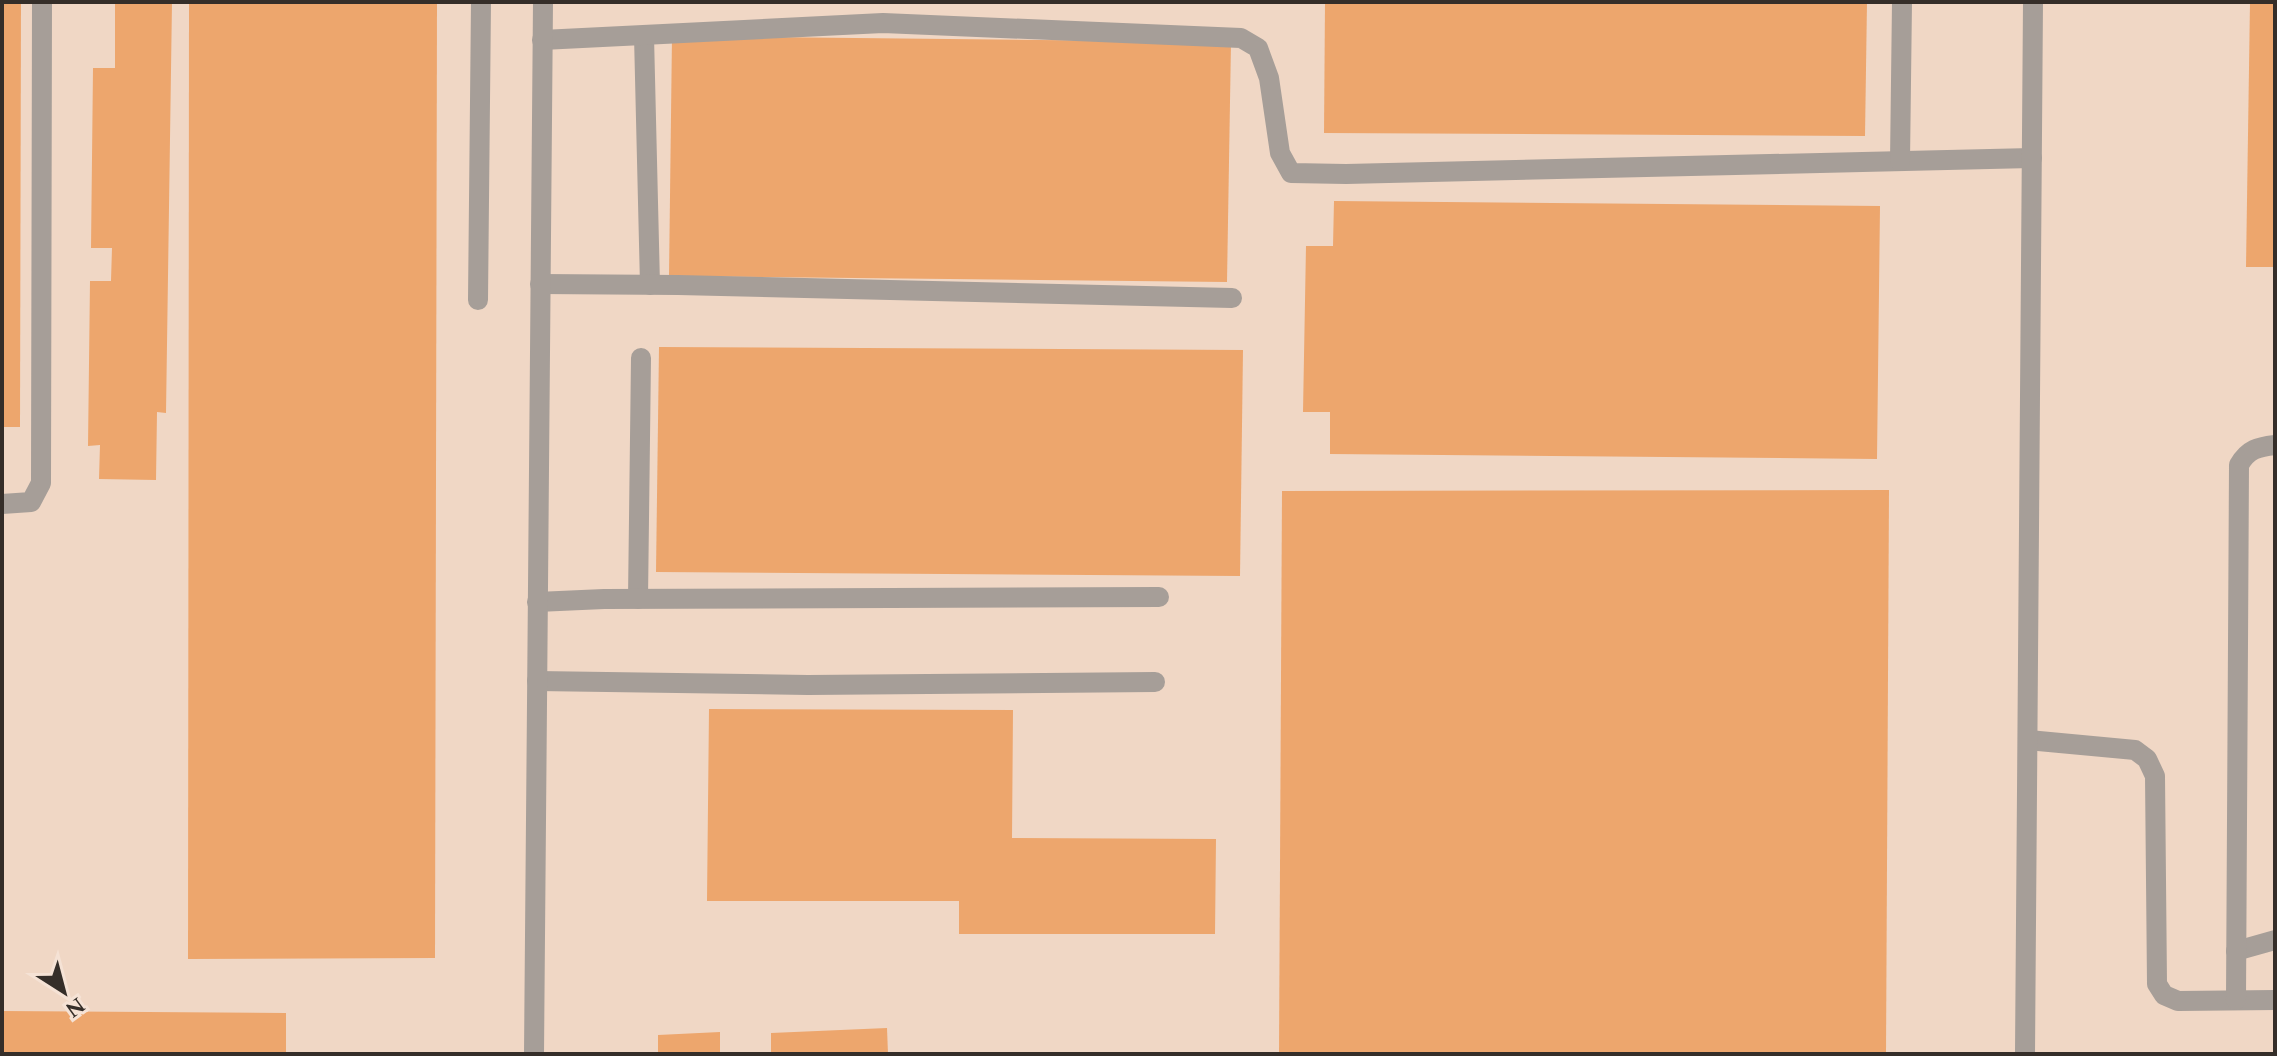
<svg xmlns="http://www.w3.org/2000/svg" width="2277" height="1056" font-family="Spectral,serif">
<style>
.built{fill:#f0d7c5}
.building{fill:#eda66d}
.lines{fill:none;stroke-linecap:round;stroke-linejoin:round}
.minor{stroke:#a69e98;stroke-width:20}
</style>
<rect width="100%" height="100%" fill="#f5e2d5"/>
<rect class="built" x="2" y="2" width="2273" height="1052"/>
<g class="building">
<polygon points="2,2 21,2 20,427 2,427"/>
<polygon points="115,2 172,2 166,413 157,412 156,480 99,479 100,445 88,446 90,281 111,281 112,248 91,248 93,68 115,68"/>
<polygon points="189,2 437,2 435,958 188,959"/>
<polygon points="1325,2 1867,2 1865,136 1324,133"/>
<polygon points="2250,2 2275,2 2275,267 2246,267"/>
<polygon points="672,36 1231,42 1227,282 669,276"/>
<polygon points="1334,201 1880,206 1877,459 1330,454 1330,412 1303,412 1306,246 1333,246"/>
<polygon points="659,347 1243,350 1240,576 656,572"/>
<polygon points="1889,490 1886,1054 1279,1054 1282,491"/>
<polygon points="709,709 1013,710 1012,838 1216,839 1215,934 959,934 959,901 707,901"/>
<polygon points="2,1011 286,1013 286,1054 2,1054"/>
<polygon points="887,1028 888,1054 771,1054 771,1033"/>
<polygon points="720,1032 720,1054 658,1054 658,1035"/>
</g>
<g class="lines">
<g class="minor">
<polyline points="644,36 650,285"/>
<polyline points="542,40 883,23 1241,38 1258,48 1269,78 1280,153 1291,173 1346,174 2032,158"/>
<polyline points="1900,161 1902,2"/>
<polyline points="540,284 678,285 1232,298"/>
<polyline points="478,300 481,2"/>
<polyline points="2,504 31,502 41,483 42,2"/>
<polyline points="638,599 641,358"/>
<polyline points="537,602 604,599 1159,597"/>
<polyline points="537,681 808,685 1155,682"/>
<polyline points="2028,740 2135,750 2147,759 2155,776 2157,984 2164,995 2178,1001 2275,1000"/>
<polyline points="2236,951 2275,940"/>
<path d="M2236,1000L2239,465C2248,449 2258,447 2275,445"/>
<polyline points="534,1054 543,2"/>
<polyline points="2025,1054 2033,2"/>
</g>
</g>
<rect width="2277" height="1056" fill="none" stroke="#352e29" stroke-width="8"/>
<g transform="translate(64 992) rotate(144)" stroke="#f5e2d5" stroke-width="6" paint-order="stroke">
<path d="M0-6L14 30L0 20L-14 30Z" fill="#352e29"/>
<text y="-12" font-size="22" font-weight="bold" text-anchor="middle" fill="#352e29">N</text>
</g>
</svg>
